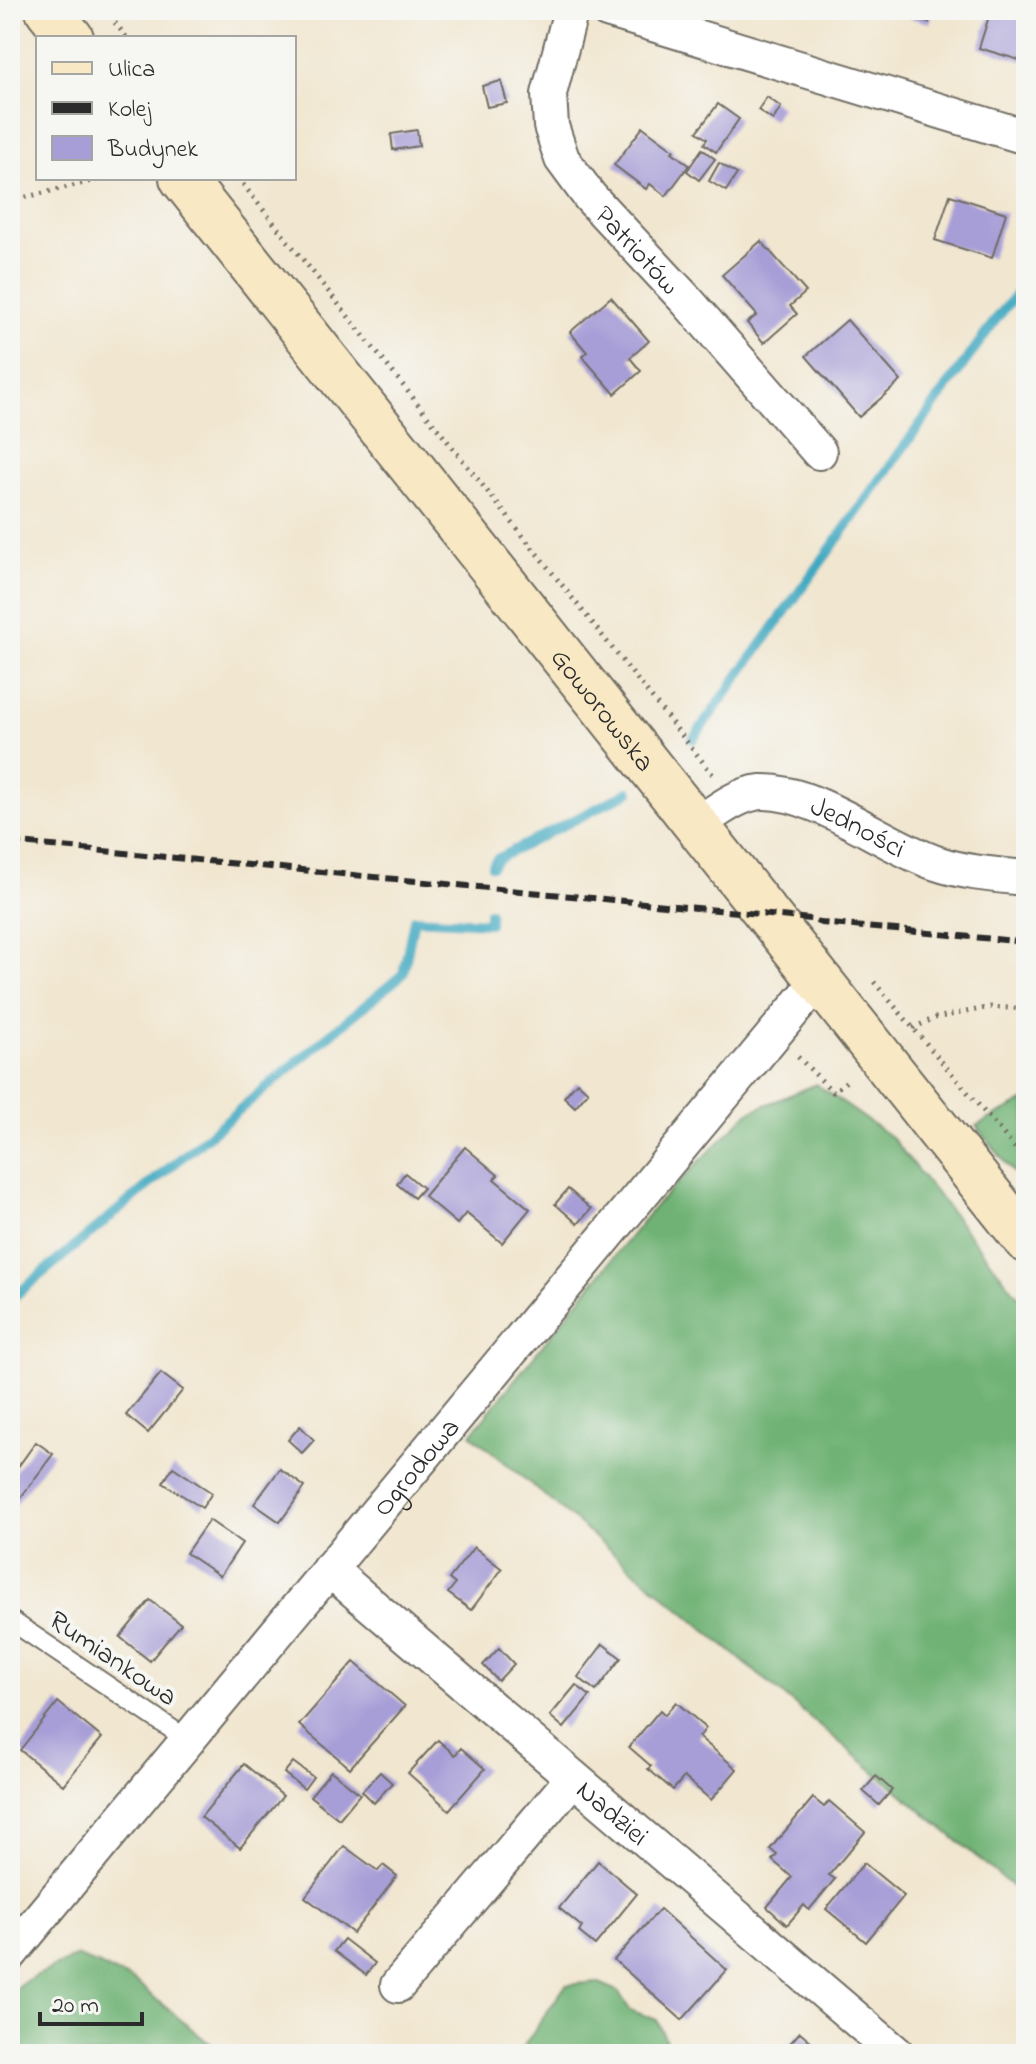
<svg xmlns="http://www.w3.org/2000/svg" width="1036" height="2064" font-family="'Indie Flower',sans-serif">
<style>
.forest{fill:#6fb275;stroke:#4d6e50;stroke-width:2}
.lines{fill:none;stroke-linecap:round;stroke-linejoin:round}
.stream{stroke:#41a9c1;stroke-width:10}
.building{fill:#a79ed7}
.lane-casing{stroke:#706c64;stroke-width:22}
.street-casing{stroke:#706c64;stroke-width:38}
.secondary-casing{stroke:#706c64;stroke-width:48}
.path{stroke:#706c64;stroke-width:5;stroke-dasharray:2 6;stroke-linecap:butt}
.lane{stroke:#fff;stroke-width:18}
.street{stroke:#fff;stroke-width:34}
.secondary{stroke:#f8e8c3;stroke-width:44}
.rail{stroke:#2b2b2b;stroke-width:6;stroke-dasharray:12 6;stroke-linecap:butt}
.labels{text-anchor:middle;stroke-width:8;stroke-linejoin:round;paint-order:stroke}
.street-label{font-size:28px;fill:#2b2b2b;stroke:#f6f6f2}
</style>
<rect width="100%" height="100%" fill="#f6f6f2"/>
<filter id="ink" filterUnits="userSpaceOnUse"><feTurbulence type="fractalNoise" baseFrequency=".0125" numOctaves="2"/><feDisplacementMap in="SourceGraphic" scale="16" xChannelSelector="R" yChannelSelector="G"/><feConvolveMatrix kernelMatrix="1 2 1 2 8 2 1 2 1" color-interpolation-filters="sRGB"/></filter>
<filter id="wash" filterUnits="userSpaceOnUse"><feTurbulence type="fractalNoise" baseFrequency=".006" numOctaves="4" result="noise"/><feDisplacementMap in="SourceGraphic" scale="32" xChannelSelector="R" yChannelSelector="G"/><feGaussianBlur stdDeviation="1.8" result="paint"/><feColorMatrix in="noise" values="0 0 0 0 0 0 0 0 0 0 0 0 0 0 0 0 0 1.4 0 .05"/><feComposite in="paint" operator="in"/></filter>
<g filter="url(#wash)">
<rect width="100%" height="100%" fill="#f1e6cf"/>
<g class="forest">
<polygon points="816,1084 891,1137 1026,1306 1026,1898 471,1434 655,1206 749,1112"/>
<polygon points="1026,1100 1026,1188 976,1126"/>
<polygon points="77,1956 133,1980 222,2054 10,2054 10,1995 21,1983"/>
<polygon points="597,1982 618,1991 630,2010 657,2020 672,2054 518,2054 566,1985"/>
</g>
<g class="lines">
<g class="stream">
<polyline points="693,739 997,318 1026,282"/>
<polyline points="492,866 497,859 629,792"/>
<polyline points="10,1300 403,974 414,919 489,923 489,912"/>
</g>
</g>
<g id="blocks">
<g class="building">
<polygon points="892,10 933,10 929,23 891,13"/>
<polygon points="991,10 1026,10 1026,62 979,48"/>
<polygon points="501,81 507,103 487,107 482,86"/>
<polygon points="767,97 781,107 773,120 758,110"/>
<polygon points="718,104 739,119 716,152 704,144 707,139 697,132"/>
<polygon points="643,127 674,150 672,152 689,165 666,196 650,184 646,189 614,165"/>
<polygon points="417,130 419,146 393,150 391,134"/>
<polygon points="702,149 715,159 699,180 687,171"/>
<polygon points="719,163 737,174 726,191 709,181"/>
<polygon points="950,195 1006,213 992,258 935,240"/>
<polygon points="761,241 806,292 790,306 797,314 764,343 747,323 757,315 722,275"/>
<polygon points="611,297 649,341 630,358 641,371 615,394 582,356 587,352 570,332"/>
<polygon points="847,320 901,381 859,417 806,356"/>
<polygon points="577,1082 588,1092 575,1107 564,1097"/>
<polygon points="465,1147 498,1175 494,1179 530,1209 502,1243 466,1213 457,1224 424,1196"/>
<polygon points="405,1173 423,1188 414,1198 397,1184"/>
<polygon points="568,1189 591,1209 578,1224 555,1204"/>
<polygon points="161,1373 183,1390 148,1433 126,1415"/>
<polygon points="300,1426 314,1440 302,1453 288,1440"/>
<polygon points="36,1442 53,1454 16,1504 10,1500 10,1478"/>
<polygon points="173,1467 212,1493 202,1508 163,1483"/>
<polygon points="280,1469 305,1487 280,1522 254,1504"/>
<polygon points="209,1520 242,1543 220,1576 186,1553"/>
<polygon points="474,1547 502,1569 471,1610 448,1593 455,1584 449,1579"/>
<polygon points="150,1600 181,1624 150,1661 120,1637"/>
<polygon points="603,1644 621,1658 596,1691 578,1677"/>
<polygon points="499,1648 514,1664 498,1681 483,1665"/>
<polygon points="354,1662 405,1706 350,1768 299,1725"/>
<polygon points="576,1685 590,1696 564,1728 550,1716"/>
<polygon points="58,1702 102,1738 63,1785 20,1750"/>
<polygon points="676,1702 706,1728 699,1737 737,1769 711,1800 684,1777 673,1790 648,1769 651,1766 629,1747 660,1710 665,1715"/>
<polygon points="438,1740 455,1755 461,1748 485,1769 449,1810 408,1773"/>
<polygon points="293,1762 313,1777 304,1789 284,1773"/>
<polygon points="244,1764 283,1796 240,1848 201,1817"/>
<polygon points="331,1771 360,1794 339,1819 310,1796"/>
<polygon points="380,1772 392,1783 374,1803 362,1791"/>
<polygon points="876,1776 892,1790 879,1805 863,1791"/>
<polygon points="813,1798 824,1807 829,1801 865,1832 829,1875 835,1879 809,1910 804,1905 787,1925 767,1907 792,1877 772,1860 777,1855 770,1849"/>
<polygon points="344,1846 378,1871 383,1865 397,1876 353,1933 305,1897"/>
<polygon points="598,1861 637,1894 595,1945 579,1932 582,1927 559,1908"/>
<polygon points="864,1863 904,1896 866,1942 826,1909"/>
<polygon points="660,1909 727,1970 682,2020 614,1960"/>
<polygon points="344,1939 375,1963 366,1975 334,1951"/>
<polygon points="800,2032 826,2054 781,2054"/>
</g>
</g>
</g>
<g filter="url(#ink)">
<use href="#blocks" fill-opacity="0" stroke="#706c64" stroke-width="2"/>
<g class="lines">
<g class="lane-casing">
<polyline id="lane" points="10,1620 188,1740"/>
</g>
<g class="street-casing">
<g id="street">
<path id="s1" d="M571,10L549,94L551,126L562,159L590,197L688,302L819,452"/>
<polyline points="607,10 1026,137"/>
<path id="s2" d="M696,825C716,812 737,794 761,792C815,790 883,845 936,863C965,873 996,875 1026,878"/>
<path id="s3" d="M329,1569L897,2054"/>
<path id="s4" d="M10,1954L819,980"/>
<polyline points="398,1985 573,1778"/>
</g>
</g>
<g class="secondary-casing">
<g id="secondary">
<polyline points="48,10 71,38"/>
<path id="s5" d="M182,178L1026,1240"/>
</g>
</g>
<g class="path">
<polyline points="105,10 127,38"/>
<polyline points="238,178 714,776"/>
<polyline points="10,201 105,178"/>
<polyline points="874,982 1026,1161"/>
<polyline points="913,1028 935,1018 991,1007 1026,1009"/>
<polyline points="798,1057 833,1092 849,1079"/>
</g>
<use href="#lane" class="lane"/>
<use href="#street" class="street"/>
<use href="#secondary" class="secondary"/>
<polyline class="rail" points="10,842 811,919 821,923 1026,942"/>
</g>
</g>
<g class="labels">
<g class="street-label">
<text dy="10" stroke="none"><textPath href="#s1" startOffset="272">Patriotów</textPath></text>
<text dy="10" stroke="none"><textPath href="#s5" startOffset="678">Goworowska</textPath></text>
<text dy="10" stroke="none"><textPath href="#s2" startOffset="178">Jedności</textPath></text>
<text dy="10" stroke="none"><textPath href="#s4" startOffset="634">Ogrodowa</textPath></text>
<text transform="translate(114 1657) rotate(34)" y="10">Rumiankowa</text>
<text dy="10" stroke="none"><textPath href="#s3" startOffset="374">Nadziei</textPath></text>
</g>
</g>
<rect width="1036" height="2064" fill="none" stroke="#f6f6f2" stroke-width="40"/>
<rect x="36" y="36" width="260" height="144" fill="#f6f6f2" stroke="#a5a5a2" stroke-width="2"/>
<rect x="52" y="62" width="40" height="12" fill="#f8e8c3" stroke="#a5a5a2" stroke-width="2"/>
<text x="108" y="76" font-size="24" fill="#2b2b2b">Ulica</text>
<rect x="52" y="102" width="40" height="12" fill="#2b2b2b" stroke="#a5a5a2" stroke-width="2"/>
<text x="108" y="116" font-size="24" fill="#2b2b2b">Kolej</text>
<rect x="52" y="136" width="40" height="24" fill="#a79ed7" stroke="#a5a5a2" stroke-width="2"/>
<text x="108" y="156" font-size="24" fill="#2b2b2b">Budynek</text>
<path d="M40 2012v12h102v-12" fill="none" stroke="#2b2b2b" stroke-width="4"/>
<text x="52" y="2012" font-size="24" fill="#2b2b2b" stroke="#f6f6f2" stroke-width="6" paint-order="stroke">20 m</text>
</svg>
